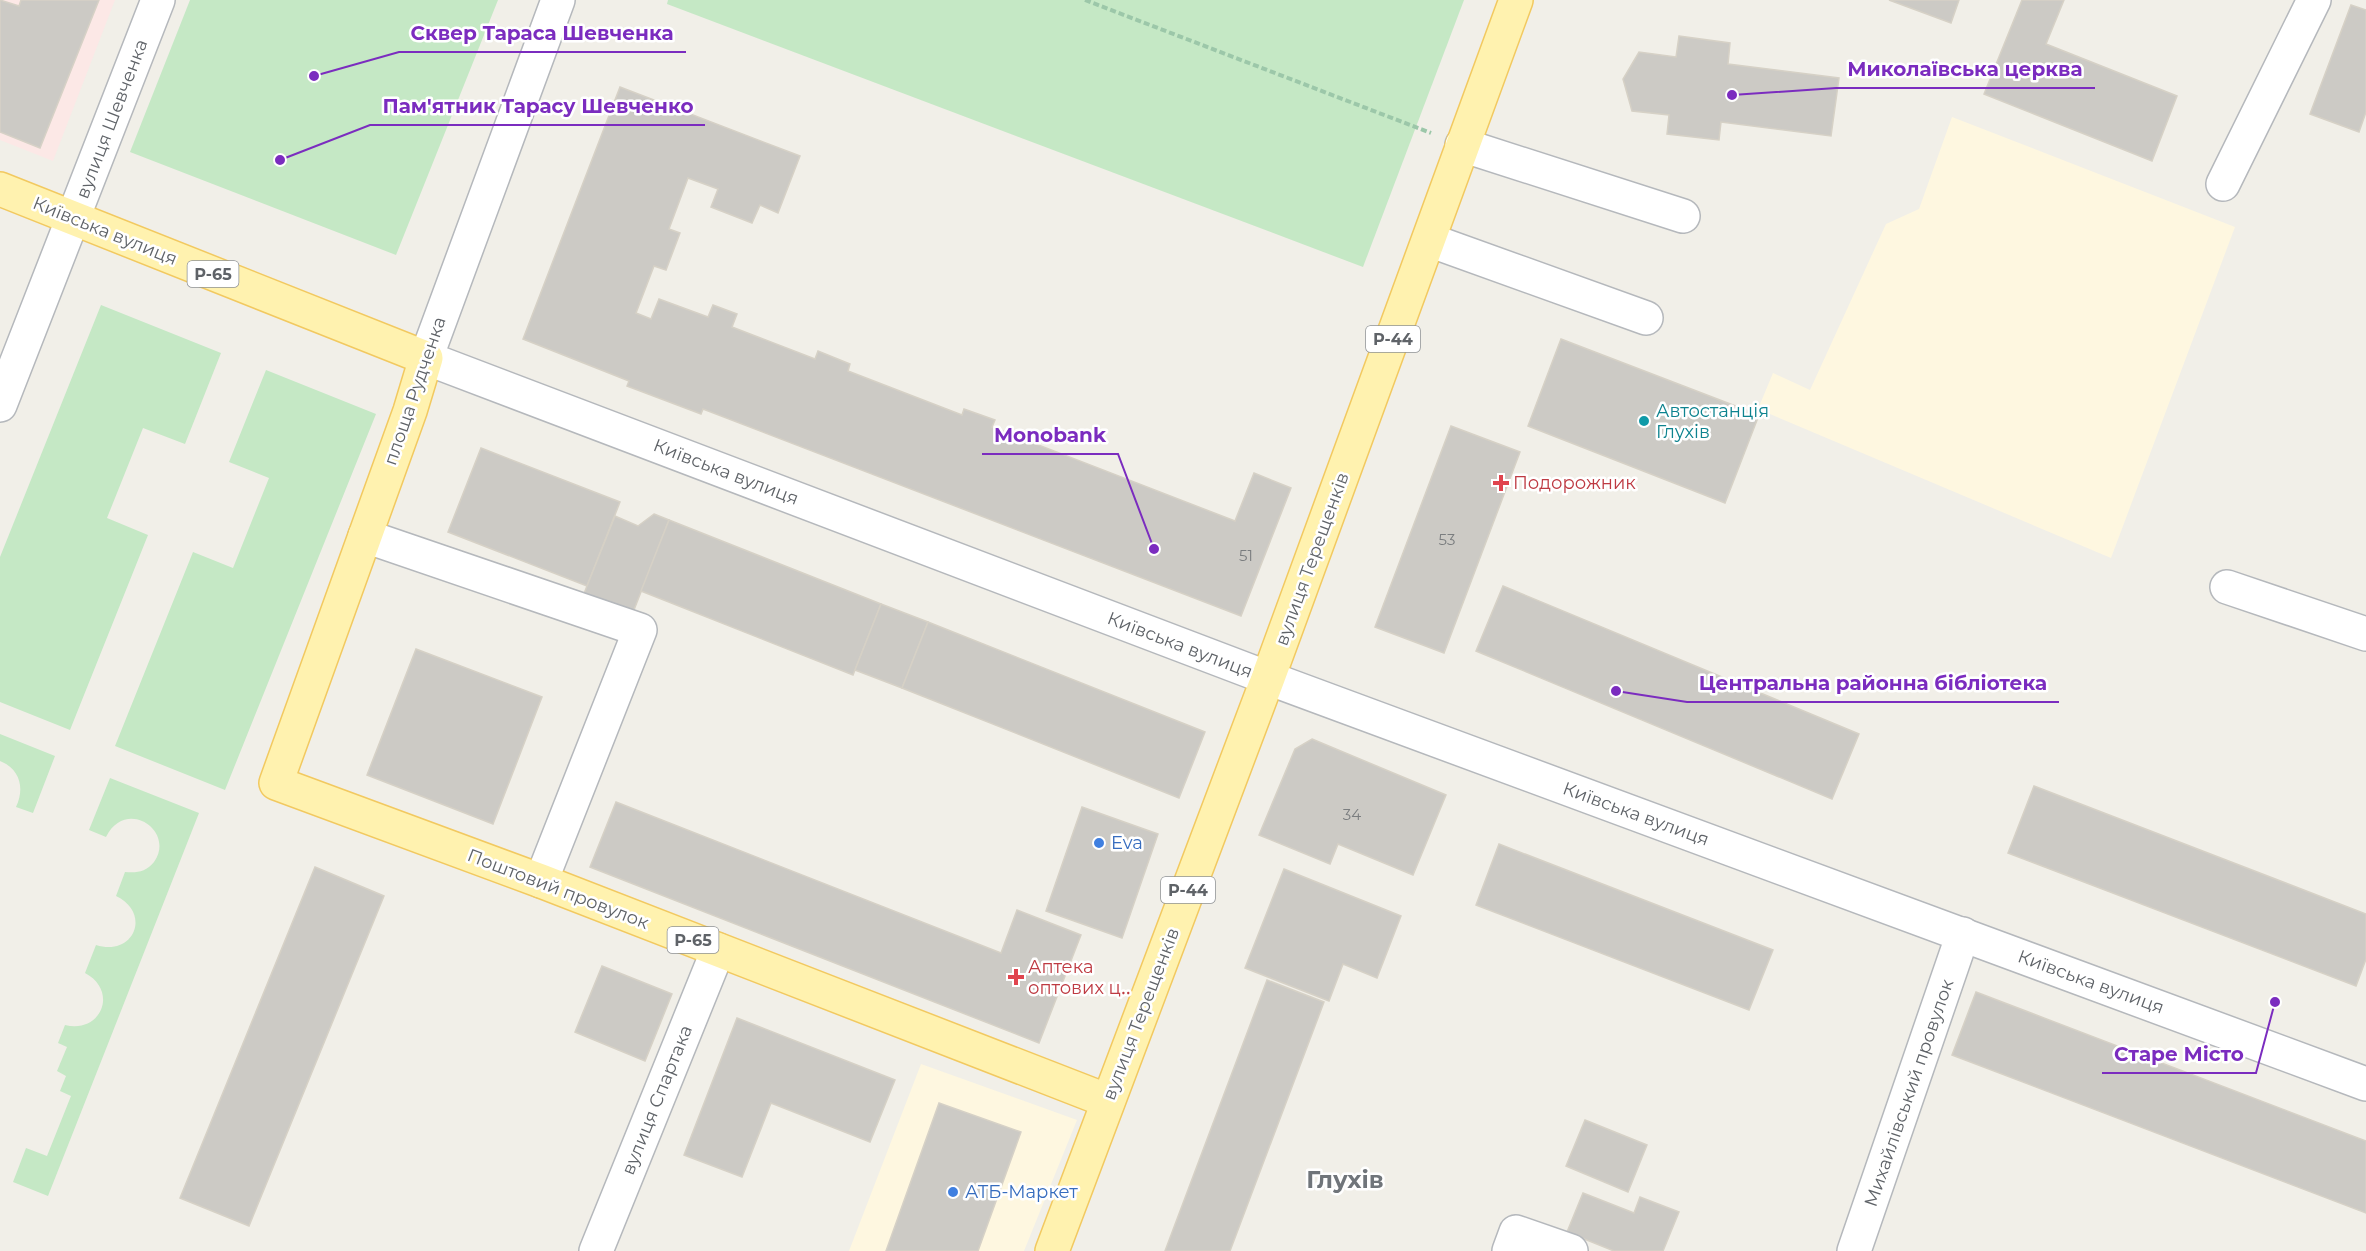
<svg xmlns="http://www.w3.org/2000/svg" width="2366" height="1251" font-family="Montserrat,sans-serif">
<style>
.commercial{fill:#fef7e0}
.medical{fill:#fce8e6}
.green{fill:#c5e8c5}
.building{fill:#cccac5;stroke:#d6d1c6;stroke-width:1.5}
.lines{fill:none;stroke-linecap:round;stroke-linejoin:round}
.minor-casing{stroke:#b5b8bc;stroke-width:36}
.major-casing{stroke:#f2c960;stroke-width:36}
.path{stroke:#9cc7a9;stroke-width:4;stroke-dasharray:6 3;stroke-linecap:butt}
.minor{stroke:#fff;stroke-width:33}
.major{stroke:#fff2af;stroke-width:33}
.culture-dot{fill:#0f9aa8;stroke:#fff;stroke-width:2}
.health-dot{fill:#e0444e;stroke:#fff;stroke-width:2}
.shop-dot{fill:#3f7fe0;stroke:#fff;stroke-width:2}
.labels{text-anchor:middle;stroke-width:5;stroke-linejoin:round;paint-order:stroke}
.number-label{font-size:15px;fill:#7a7d7f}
.shield{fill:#fff;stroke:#8f9295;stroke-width:1.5}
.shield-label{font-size:16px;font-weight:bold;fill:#5f6368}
.street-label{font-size:18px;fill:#5f6368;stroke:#fff}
.culture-label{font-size:18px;fill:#0d838f;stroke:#fff;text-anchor:start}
.health-label{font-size:18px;fill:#be3a42;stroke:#fff;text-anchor:start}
.shop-label{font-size:18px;fill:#366cbe;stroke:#fff;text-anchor:start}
.district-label{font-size:24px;font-weight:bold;fill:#70757a;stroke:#fff}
.leader{fill:none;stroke:#7b2cbf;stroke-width:2}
.callout-dot{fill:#7b2cbf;stroke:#fff;stroke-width:2}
.callout-label{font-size:20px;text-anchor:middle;font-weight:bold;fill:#7b2cbf;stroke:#fff;stroke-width:5;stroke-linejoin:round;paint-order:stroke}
</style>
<rect width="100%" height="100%" fill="#f1efe8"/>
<g class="commercial">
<polygon points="1952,117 2235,227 2111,558 1758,409 1773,373 1810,390 1886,224 1919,209"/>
<polygon points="921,1064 1077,1120 1024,1251 849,1251"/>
</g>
<polygon class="medical" points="0,0 115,0 53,161 0,140"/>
<g class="green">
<polygon points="190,0 498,0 396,255 130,152"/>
<polygon points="668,0 1464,0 1363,267 667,4"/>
<polygon points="101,305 221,353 185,444 143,428 107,518 148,535 70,730 0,702 0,557"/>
<polygon points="266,370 376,414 225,790 115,746 193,552 233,568 269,478 229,462"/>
<path d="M0,734L55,756L33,813L16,807C25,788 20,769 0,761Z"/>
<path d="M110,778L199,813L48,1196L13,1182L26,1148L47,1156L71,1096L60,1091L66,1076L57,1071L67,1047L58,1043L65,1025C101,1034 119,991 85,973L96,945C134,957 152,913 116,896L125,872C137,873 146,872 154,862C176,831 126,797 106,837L89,830Z"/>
</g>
<g class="building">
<polygon points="0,0 19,6 21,0 99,0 40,148 0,132"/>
<polygon points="1889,0 1959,0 1951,23"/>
<polygon points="2022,0 2064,0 2046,44 2177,96 2152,161 1984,94"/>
<polygon points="2351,5 2366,10 2366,112 2359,132 2310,114"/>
<polygon points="1679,36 1730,43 1728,64 1839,78 1831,136 1721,122 1719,140 1667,134 1669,115 1632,111 1623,79 1639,52 1676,57"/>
<polygon points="620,87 800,156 778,213 760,205 752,223 711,207 718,189 688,178 669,229 680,233 666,270 654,266 636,313 651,319 659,299 708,317 713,305 737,314 732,327 815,359 818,351 850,364 848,371 962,415 964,409 995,420 992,427 1235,521 1254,473 1291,488 1241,616 703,409 701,414 627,386 629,381 523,339"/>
<polygon points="1561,339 1759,415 1725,503 1528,426"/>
<polygon points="1451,426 1520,452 1444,653 1375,627"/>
<polygon points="481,448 620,502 587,586 448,532"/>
<polygon points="654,514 669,520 632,615 583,596 615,516 638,526"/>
<polygon points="669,520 881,604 853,675 641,591"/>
<polygon points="1503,586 1859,734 1832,799 1476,651"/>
<polygon points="881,604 928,622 902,688 855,670"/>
<polygon points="928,622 1205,732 1179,798 902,688"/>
<polygon points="416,649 542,697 493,824 367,775"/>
<polygon points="1312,739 1446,795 1413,875 1338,844 1330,864 1259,835 1295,749"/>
<polygon points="2034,786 2366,914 2366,959 2356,986 2008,853"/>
<polygon points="616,802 1001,953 1017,910 1081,935 1039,1043 590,867"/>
<polygon points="1082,807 1158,834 1122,938 1046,911"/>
<polygon points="1499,844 1773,950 1749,1010 1476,905"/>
<polygon points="315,867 384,896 249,1226 180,1198"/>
<polygon points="1284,869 1401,916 1377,978 1343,964 1329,1001 1245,968"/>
<polygon points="602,966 672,994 645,1061 575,1032"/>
<polygon points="1267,980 1324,1002 1230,1251 1165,1251"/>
<polygon points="1976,992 2366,1141 2366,1213 1952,1055"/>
<polygon points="737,1018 895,1080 870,1142 771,1103 742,1177 684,1155"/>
<polygon points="939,1103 1021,1132 978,1251 886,1251"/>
<polygon points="1585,1120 1647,1145 1628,1192 1566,1166"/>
<polygon points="1583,1193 1634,1213 1640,1197 1679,1212 1663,1251 1614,1251 1567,1232"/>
</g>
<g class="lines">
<g class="minor-casing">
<g id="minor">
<polyline points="558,0 426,358 1268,678 2366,1084"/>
<polyline points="1462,145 1683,216"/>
<polyline points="2223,184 2314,0"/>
<polyline points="1429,240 1646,318"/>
<polyline points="0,405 158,0"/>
<polyline points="365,536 640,630 541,881"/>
<polyline points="2227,587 2366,634"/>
<polyline points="596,1251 718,950"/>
<polyline points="1509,1251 1516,1232 1571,1251"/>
<polyline points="1854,1251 1963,934"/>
</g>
</g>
<g class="major-casing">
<g id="major">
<polyline points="0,189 426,358 410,411 276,783 541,881 1108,1101"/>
<polyline points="1052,1251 1268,678 1516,0"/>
</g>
</g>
<polyline class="path" points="1085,0 1431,133"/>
<use href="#minor" class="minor"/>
<use href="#major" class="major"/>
</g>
<circle class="culture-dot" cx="1644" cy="421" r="6"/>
<g class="health-dot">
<path d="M1498 474h6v6h6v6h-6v6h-6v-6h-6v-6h6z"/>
<path d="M1013 968h6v6h6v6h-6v6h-6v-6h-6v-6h6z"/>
</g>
<g class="shop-dot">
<circle cx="1099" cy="843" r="6"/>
<circle cx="953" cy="1192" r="6"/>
</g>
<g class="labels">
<g class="number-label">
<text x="1447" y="545">53</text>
<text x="1246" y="561">51</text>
<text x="1352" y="820">34</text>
</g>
<g class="shield">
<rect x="187.5" y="261" width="51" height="26" rx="4.5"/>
<rect x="1366" y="326" width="54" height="26" rx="4.5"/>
<rect x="1161" y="877" width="54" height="26" rx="4.5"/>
<rect x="667.5" y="927" width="51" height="26" rx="4.5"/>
</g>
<g class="shield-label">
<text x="213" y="280">Р-65</text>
<text x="1393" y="345">Р-44</text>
<text x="1188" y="896">Р-44</text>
<text x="693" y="946">Р-65</text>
</g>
<g class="street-label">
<text transform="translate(112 119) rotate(-69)" y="6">вулиця Шевченка</text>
<text transform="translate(105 231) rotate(22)" y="6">Київська вулиця</text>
<text transform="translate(415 391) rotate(-71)" y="6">площа Рудченка</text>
<text transform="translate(726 472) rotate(21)" y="6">Київська вулиця</text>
<text transform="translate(1312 559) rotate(-70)" y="6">вулиця Терещенків</text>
<text transform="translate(1180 645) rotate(21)" y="6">Київська вулиця</text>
<text transform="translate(1636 814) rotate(20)" y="6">Київська вулиця</text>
<text transform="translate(558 889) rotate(21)" y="6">Поштовий провулок</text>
<text transform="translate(2091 982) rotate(20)" y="6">Київська вулиця</text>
<text transform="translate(1141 1014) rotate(-69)" y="6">вулиця Терещенків</text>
<text transform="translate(1909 1093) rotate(-71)" y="6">Михайлівський провулок</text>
<text transform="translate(657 1100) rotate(-68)" y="6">вулиця Спартака</text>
</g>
<g class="culture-label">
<text x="1656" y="417">Автостанція<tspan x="1656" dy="21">Глухів</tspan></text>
</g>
<g class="health-label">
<text x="1513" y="489">Подорожник</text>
<text x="1028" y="973">Аптека<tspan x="1028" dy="21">оптових ц‥</tspan></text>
</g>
<g class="shop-label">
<text x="1111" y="849">Eva</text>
<text x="965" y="1198">АТБ-Маркет</text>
</g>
<g class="district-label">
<text x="1345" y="1188">Глухів</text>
</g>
</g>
<path class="leader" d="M314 76L399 52H686M1732 95L1836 88H2095M280 160L370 125H705M1154 549L1118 454H982M1616 691L1687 702H2059M2275 1002L2256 1073H2102"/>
<g class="callout-dot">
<circle cx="314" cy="76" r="6"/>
<circle cx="1732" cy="95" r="6"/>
<circle cx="280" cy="160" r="6"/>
<circle cx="1154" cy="549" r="6"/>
<circle cx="1616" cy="691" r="6"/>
<circle cx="2275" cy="1002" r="6"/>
</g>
<g class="callout-label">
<text x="542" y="40">Сквер Тараса Шевченка</text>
<text x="1965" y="76">Миколаївська церква</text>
<text x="538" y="113">Пам'ятник Тарасу Шевченко</text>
<text x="1050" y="442">Monobank</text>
<text x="1873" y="690">Центральна районна бібліотека</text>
<text x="2179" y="1061">Старе Місто</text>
</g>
</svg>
